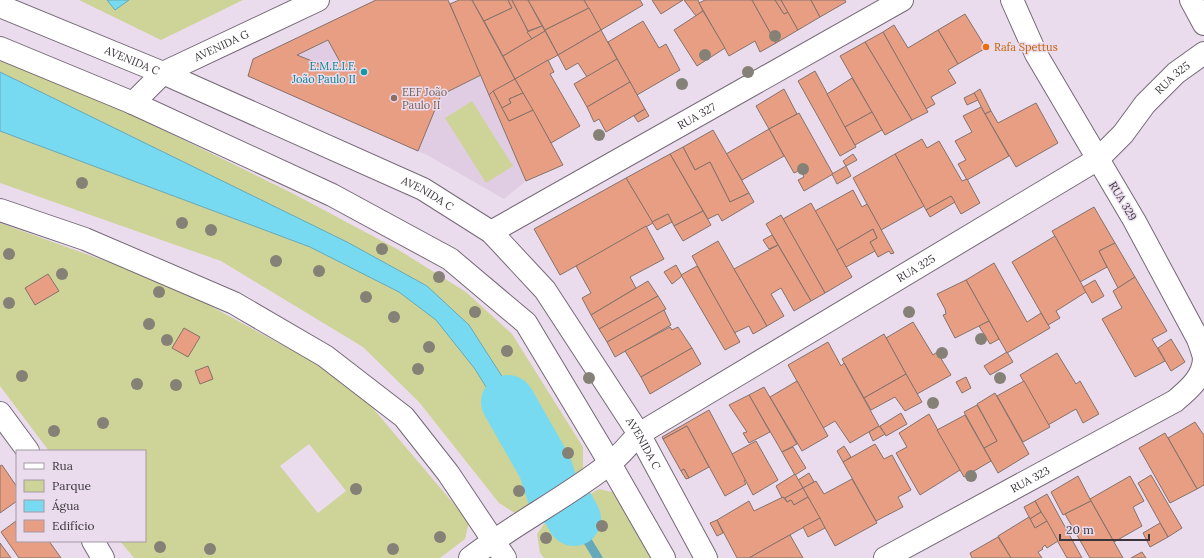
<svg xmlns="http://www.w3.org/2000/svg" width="1204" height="558" font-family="Lora,serif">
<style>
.built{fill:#e0cde3}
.green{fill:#ced397;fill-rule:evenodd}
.water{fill:#78daf0;stroke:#66a9ba}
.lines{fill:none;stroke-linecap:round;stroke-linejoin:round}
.stream{stroke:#66a9ba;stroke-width:9}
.river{stroke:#78daf0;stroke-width:54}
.building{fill:#e89e83;stroke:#85726b;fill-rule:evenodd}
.minor-casing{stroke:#756977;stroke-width:24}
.tertiary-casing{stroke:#756977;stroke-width:24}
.minor{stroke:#fff;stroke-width:22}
.tertiary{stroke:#fff;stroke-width:22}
.tree{fill:#868177}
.food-dot{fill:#e8710a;stroke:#eadced;stroke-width:1.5}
.culture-dot{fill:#0f9aa8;stroke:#eadced;stroke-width:1.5}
.education-dot{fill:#8d6e63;stroke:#eadced;stroke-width:1.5}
.labels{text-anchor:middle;stroke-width:3;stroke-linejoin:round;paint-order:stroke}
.street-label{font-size:11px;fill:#3b363c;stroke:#eadced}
.food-label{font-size:11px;fill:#c56008;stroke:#eadced;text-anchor:start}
.culture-label{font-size:11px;fill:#0d838f;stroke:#eadced;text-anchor:end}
.education-label{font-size:11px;fill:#785e54;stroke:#eadced;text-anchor:start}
</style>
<rect width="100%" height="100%" fill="#eadced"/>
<polygon class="built" points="376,0 448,0 526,181 504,199 427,155 248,76 253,59"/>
<g class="green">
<polygon points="79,0 243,0 161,40"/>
<polygon points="0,55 108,99 153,125 290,192 397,249 466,292 512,334 583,447 583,468 554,495 523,518 499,503 419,402 363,347 221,261 0,183"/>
<polygon points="472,101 513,166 486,183 445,118"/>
<path d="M0,223L172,285L306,358L360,393L469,522L465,539L440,558H134L120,541H145V451H49L0,386ZM309,444L346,491L318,513L280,466Z"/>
<polygon points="599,489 612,492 622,499 654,558 544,558 540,553 537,534 547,520"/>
</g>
<g class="water">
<polygon points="107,0 129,0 115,10"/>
<polygon points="0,72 347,242 427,286 469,325 521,406 553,463 537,470 475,369 436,320 399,292 310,247 0,131"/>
</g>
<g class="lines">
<polyline class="stream" points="574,519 598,558"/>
<polyline class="river" points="508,402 545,467 554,495 568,508 574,519"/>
</g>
<g class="building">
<path d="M376,0H448L481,75L441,95L418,151L248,76L253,59ZM328,40L340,62L332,69L297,55Z"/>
<polygon points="459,0 472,0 515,79 489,95 450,4"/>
<polygon points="472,0 508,0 512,8 484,21"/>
<polygon points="508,0 512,0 532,39 503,56 484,21 512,8"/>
<polygon points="512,0 528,0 542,26 528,31"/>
<polygon points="528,0 584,0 589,8 545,30"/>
<polygon points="584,0 640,0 643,5 601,30"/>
<polygon points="652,0 683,0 661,14"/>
<polygon points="684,0 698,0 703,11 696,16"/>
<polygon points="705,0 752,0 776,43 760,52 755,41 729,56 699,3"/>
<polygon points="752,0 775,0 784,14 788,12 798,30 776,43"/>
<polygon points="775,0 781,0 788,12 784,14"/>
<polygon points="781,0 811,0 820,17 798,30"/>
<polygon points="811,0 845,0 846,2 820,17"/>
<polygon points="589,8 601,30 558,55 545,30"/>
<polygon points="703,11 725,48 697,66 674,30"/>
<polygon points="965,14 986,48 958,64 938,30"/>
<polygon points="643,21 659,48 666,44 680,70 637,95 608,42"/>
<polygon points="894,25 908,48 938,30 958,64 948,70 956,83 931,97 935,104 926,109 883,32"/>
<polygon points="542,26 545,31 532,39 527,32"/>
<polygon points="601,30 617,59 587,77 578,63 566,70 558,55"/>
<polygon points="545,31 558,55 515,79 503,56"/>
<polygon points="883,32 928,112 912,120 865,42"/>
<polygon points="865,42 912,120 885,135 840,56"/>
<polygon points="617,59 630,82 587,107 574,84"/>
<polygon points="548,60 554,72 550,74 580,126 551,143 515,79"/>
<polygon points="815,71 856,147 840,156 798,81"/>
<polygon points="852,78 872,112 845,127 827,94"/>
<polygon points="515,79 523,93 509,99 511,103 502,108 493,91"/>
<polygon points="630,82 645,109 606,132 599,119 594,122 587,107"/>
<polygon points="784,89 797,114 769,129 756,106"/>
<polygon points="980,89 991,111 985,114 974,93"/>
<polygon points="493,91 509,121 533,110 563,165 526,181 489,95"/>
<polygon points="523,93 533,110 509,121 502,108 511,103 509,99"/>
<polygon points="974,93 978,100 967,105 964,98"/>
<polygon points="1036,103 1058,143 1016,167 985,114 991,111 998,123"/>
<polygon points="981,107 1009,156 967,180 958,164 966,160 955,141 972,132 963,116"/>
<polygon points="645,109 649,116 638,122 634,116"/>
<polygon points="872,112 882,130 855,145 845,127"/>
<polygon points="799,113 833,174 804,191 798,180 804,177 801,170 794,173 769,129"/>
<polygon points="769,129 784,156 742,180 726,154"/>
<polygon points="713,130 749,193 730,202 710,162 695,170 683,147"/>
<polygon points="922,139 927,148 939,141 962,181 967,179 980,203 961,214 951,196 926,210 895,154"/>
<polygon points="683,147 695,170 710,162 730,202 749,193 754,202 722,221 718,214 708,219 670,154"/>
<polygon points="670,154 703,211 674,226 668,214 652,222 626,178"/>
<polygon points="853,154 857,160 846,166 843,161"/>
<polygon points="895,154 924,206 881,230 853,178"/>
<polygon points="846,166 851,176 837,184 832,174"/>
<polygon points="626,178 653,223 560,275 534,229"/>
<polygon points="853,190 862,207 867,204 894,253 891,254 889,251 878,257 870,242 877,238 873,229 837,250 815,211"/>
<polygon points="951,196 955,202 930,217 926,210"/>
<polygon points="811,203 852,277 825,293 783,219"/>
<polygon points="1094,207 1115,243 1099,251 1107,267 1080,282 1052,231"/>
<polygon points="703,211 711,225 683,241 674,226"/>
<polygon points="668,214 672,222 657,230 652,222"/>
<polygon points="781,215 825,293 811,301 766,224"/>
<polygon points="646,226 664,259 630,277 636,288 591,315 582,298 591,293 576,266"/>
<polygon points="873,229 877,238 870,242 875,251 846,267 837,250"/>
<polygon points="772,235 778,245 769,249 763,240"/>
<polygon points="1055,236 1086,292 1056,311 1060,318 1048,325 1012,262"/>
<polygon points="718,241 767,326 753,334 749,326 734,333 692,256"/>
<polygon points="1115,243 1135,277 1118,288 1099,251"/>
<polygon points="778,245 811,301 794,311 781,288 771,294 784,316 767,326 734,269"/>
<polygon points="994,263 1027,322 1041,313 1050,328 1007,353 966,280"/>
<polygon points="676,265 682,276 672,284 664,272"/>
<polygon points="697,266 740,342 725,350 681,275"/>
<polygon points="48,274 59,291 35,305 25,288"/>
<polygon points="1135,277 1167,331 1152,339 1165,361 1135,377 1102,319 1122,308 1113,291"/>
<polygon points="966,280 989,321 955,338 943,315 946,314 945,309 937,294"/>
<polygon points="1095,280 1104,296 1092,303 1083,287"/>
<polygon points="648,281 658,296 599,329 591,315"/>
<polygon points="658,296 666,309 607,342 599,329"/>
<polygon points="664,310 671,325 615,357 607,342"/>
<polygon points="989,321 999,339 990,344 979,326"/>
<polygon points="913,322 933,355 937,352 951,375 917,394 886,338"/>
<polygon points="670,327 672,330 678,327 692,348 641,377 625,351"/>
<polygon points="184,328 200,337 188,357 172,348"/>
<polygon points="884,334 906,374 864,398 842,359"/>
<polygon points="1171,339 1185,362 1171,371 1158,348"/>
<polygon points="828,342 841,366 844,363 879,426 850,443 835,421 823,428 788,365"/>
<polygon points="692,348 701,364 650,394 641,377"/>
<polygon points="1007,352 1013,362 990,375 984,366"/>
<polygon points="1057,353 1076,384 1080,381 1099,414 1083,423 1076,409 1048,425 1020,375"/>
<polygon points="208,366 213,379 200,384 195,371"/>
<polygon points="906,374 922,402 905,411 895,397 871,410 864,398"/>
<polygon points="966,377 971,388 962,393 956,382"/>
<polygon points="797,381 828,436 802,451 770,397"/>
<polygon points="1024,381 1050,427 1023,442 997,396"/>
<polygon points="764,387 797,444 782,452 749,395"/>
<polygon points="995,393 1029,454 998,473 984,448 997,441 977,404"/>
<polygon points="749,395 770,432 749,443 743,433 747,432 729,405"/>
<polygon points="977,405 997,441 984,448 964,412"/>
<polygon points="709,410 746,480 744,481 746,484 725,496 687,426 663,439 662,437"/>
<polygon points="901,413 907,424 886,436 880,426"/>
<polygon points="929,414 960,470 920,495 896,453 907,447 899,433"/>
<polygon points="965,415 991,461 964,477 937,430"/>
<polygon points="1195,422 1203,434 1204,434 1204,485 1197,489 1168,438"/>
<polygon points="687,426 709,467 689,478 684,469 681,471 663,439"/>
<polygon points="879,426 885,434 873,441 869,432"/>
<polygon points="1165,433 1197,489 1170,503 1139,448"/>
<polygon points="756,441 778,480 753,495 732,454"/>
<polygon points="875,444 884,459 892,455 911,490 898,497 903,507 876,521 843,462"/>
<polygon points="844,446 851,457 843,462 837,451"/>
<polygon points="793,447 806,468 795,475 782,452"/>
<polygon points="2,465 17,487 17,501 0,513 0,466"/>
<polygon points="684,469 689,478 686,479 681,471"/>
<polygon points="809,473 814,482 803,488 798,480"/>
<polygon points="795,474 803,488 785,498 783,497 782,498 776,486"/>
<polygon points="1151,475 1182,528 1168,537 1138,483"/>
<polygon points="1078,476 1091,501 1063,515 1051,492"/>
<polygon points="1130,476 1144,501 1133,507 1142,526 1114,542 1090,499"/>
<polygon points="852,479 877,523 835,546 803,488 816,481 824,494"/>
<polygon points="803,488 808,497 794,505 791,500 787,502 785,498"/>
<polygon points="1047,494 1082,558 1067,558 1035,501"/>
<polygon points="783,497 787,502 791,500 794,505 808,497 820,518 749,558 737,558 717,520 749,501 754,511"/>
<polygon points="1035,501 1041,512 1030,519 1024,507"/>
<polygon points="1091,501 1101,519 1123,558 1090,558 1065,514"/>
<polygon points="1041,512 1047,521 1035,528 1030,519"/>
<polygon points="1029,517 1035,528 1047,521 1058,541 1047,548 1045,545 1042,548 1043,549 1038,552 1042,558 1011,558 998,536"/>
<polygon points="820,518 825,528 808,537 803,527"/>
<polygon points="717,520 723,533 717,536 710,523"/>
<polygon points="16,521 17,541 49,541 61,558 19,558 1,532"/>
<polygon points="1160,523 1168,537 1150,547 1143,533"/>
<polygon points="790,535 803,558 749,558 777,542"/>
<polygon points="998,537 1011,558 972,558 970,553"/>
<polygon points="0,543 11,558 0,558"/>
<polygon points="1142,552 1146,558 1131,558"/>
</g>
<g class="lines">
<g class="minor-casing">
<g id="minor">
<polyline points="1191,0 1204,24"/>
<path id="s1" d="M491,232L902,0"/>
<polyline points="0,413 28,451"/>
<polyline points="93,541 103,558"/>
<path id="s2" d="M470,558C514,524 564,499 609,464C620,456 629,444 639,434L1098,159L1123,134L1145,104L1176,73L1204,53"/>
<path id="s3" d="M885,558L1175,401C1188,390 1204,377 1204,358C1203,352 1200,345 1198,339L1134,220L1036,54L1012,0"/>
</g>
</g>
<g class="tertiary-casing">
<g id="tertiary">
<path id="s4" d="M0,6L163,73L423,189L491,232L545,290L639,434L706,558"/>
<polyline points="0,48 133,103 332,195 450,259 526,323 601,448 664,558"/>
<path id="s5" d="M133,103L163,73L318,0"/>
<polyline points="0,210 85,239 234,303 325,356 404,417 448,473 505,558"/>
</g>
</g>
<use href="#minor" class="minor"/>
<use href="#tertiary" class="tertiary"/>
</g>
<g class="tree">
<circle cx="775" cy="36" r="6"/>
<circle cx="705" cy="55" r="6"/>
<circle cx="748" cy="72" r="6"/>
<circle cx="682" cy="84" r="6"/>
<circle cx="599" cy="135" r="6"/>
<circle cx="803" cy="169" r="6"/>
<circle cx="82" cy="183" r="6"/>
<circle cx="182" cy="223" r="6"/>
<circle cx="211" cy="230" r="6"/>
<circle cx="382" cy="249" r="6"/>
<circle cx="9" cy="254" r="6"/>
<circle cx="276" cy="261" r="6"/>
<circle cx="319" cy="271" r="6"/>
<circle cx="62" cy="274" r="6"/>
<circle cx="439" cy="277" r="6"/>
<circle cx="159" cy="292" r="6"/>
<circle cx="366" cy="297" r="6"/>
<circle cx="9" cy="303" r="6"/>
<circle cx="475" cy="312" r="6"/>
<circle cx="909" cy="312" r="6"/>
<circle cx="394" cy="317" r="6"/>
<circle cx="149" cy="324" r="6"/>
<circle cx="981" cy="339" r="6"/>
<circle cx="167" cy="340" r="6"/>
<circle cx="429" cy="347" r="6"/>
<circle cx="507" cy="351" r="6"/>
<circle cx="942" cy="353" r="6"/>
<circle cx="418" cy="369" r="6"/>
<circle cx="22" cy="376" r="6"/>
<circle cx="589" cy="378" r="6"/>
<circle cx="1000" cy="378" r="6"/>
<circle cx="137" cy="384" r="6"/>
<circle cx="176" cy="385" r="6"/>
<circle cx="933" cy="403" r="6"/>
<circle cx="103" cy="423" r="6"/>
<circle cx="54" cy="431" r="6"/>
<circle cx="568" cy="453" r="6"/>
<circle cx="971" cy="476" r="6"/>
<circle cx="356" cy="489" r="6"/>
<circle cx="519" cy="491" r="6"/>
<circle cx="602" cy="526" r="6"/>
<circle cx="440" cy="537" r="6"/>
<circle cx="546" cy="538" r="6"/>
<circle cx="160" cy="547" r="6"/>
<circle cx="210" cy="549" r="6"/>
<circle cx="393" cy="549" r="6"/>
</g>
<circle class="food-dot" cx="986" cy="47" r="4"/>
<circle class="culture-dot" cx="364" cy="72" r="4"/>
<circle class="education-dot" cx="394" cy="98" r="4"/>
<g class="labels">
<g class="street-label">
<text dy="4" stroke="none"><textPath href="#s5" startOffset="107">AVENIDA G</textPath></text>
<text dy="4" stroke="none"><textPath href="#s4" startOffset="143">AVENIDA C</textPath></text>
<text dy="4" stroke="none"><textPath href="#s2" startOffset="856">RUA 325</textPath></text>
<text dy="4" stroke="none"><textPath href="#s1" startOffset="236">RUA 327</textPath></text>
<text dy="4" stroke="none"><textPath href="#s4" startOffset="467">AVENIDA C</textPath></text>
<text transform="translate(1123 201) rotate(59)" y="4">RUA 329</text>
<text dy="4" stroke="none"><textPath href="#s2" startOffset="533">RUA 325</textPath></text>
<text dy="4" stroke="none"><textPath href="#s4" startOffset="803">AVENIDA C</textPath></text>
<text dy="4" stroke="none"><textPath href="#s3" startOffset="165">RUA 323</textPath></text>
</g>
<g class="food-label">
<text x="994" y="51">Rafa Spettus</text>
</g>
<g class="culture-label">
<text x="356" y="70">E.M.E.I.F.<tspan x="356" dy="13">João Paulo II</tspan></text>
</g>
<g class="education-label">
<text x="402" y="96">EEF João<tspan x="402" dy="13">Paulo II</tspan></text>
</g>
</g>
<rect x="16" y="450" width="130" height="92" fill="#eadced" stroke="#a49aa6"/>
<rect x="24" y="463" width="20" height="6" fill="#ffffff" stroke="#a49aa6"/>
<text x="52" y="470" font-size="12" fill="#3b363c">Rua</text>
<rect x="24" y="480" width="20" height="12" fill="#ced397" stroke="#a49aa6"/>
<text x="52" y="490" font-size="12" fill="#3b363c">Parque</text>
<rect x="24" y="500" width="20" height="12" fill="#78daf0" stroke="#a49aa6"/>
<text x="52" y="510" font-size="12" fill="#3b363c">Água</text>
<rect x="24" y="520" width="20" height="12" fill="#e89e83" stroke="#a49aa6"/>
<text x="52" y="530" font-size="12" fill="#3b363c">Edifício</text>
<path d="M1060 534v6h89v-6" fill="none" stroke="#3b363c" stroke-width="2"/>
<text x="1066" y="534" font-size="12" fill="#3b363c" stroke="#eadced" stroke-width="3" paint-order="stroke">20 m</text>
</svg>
